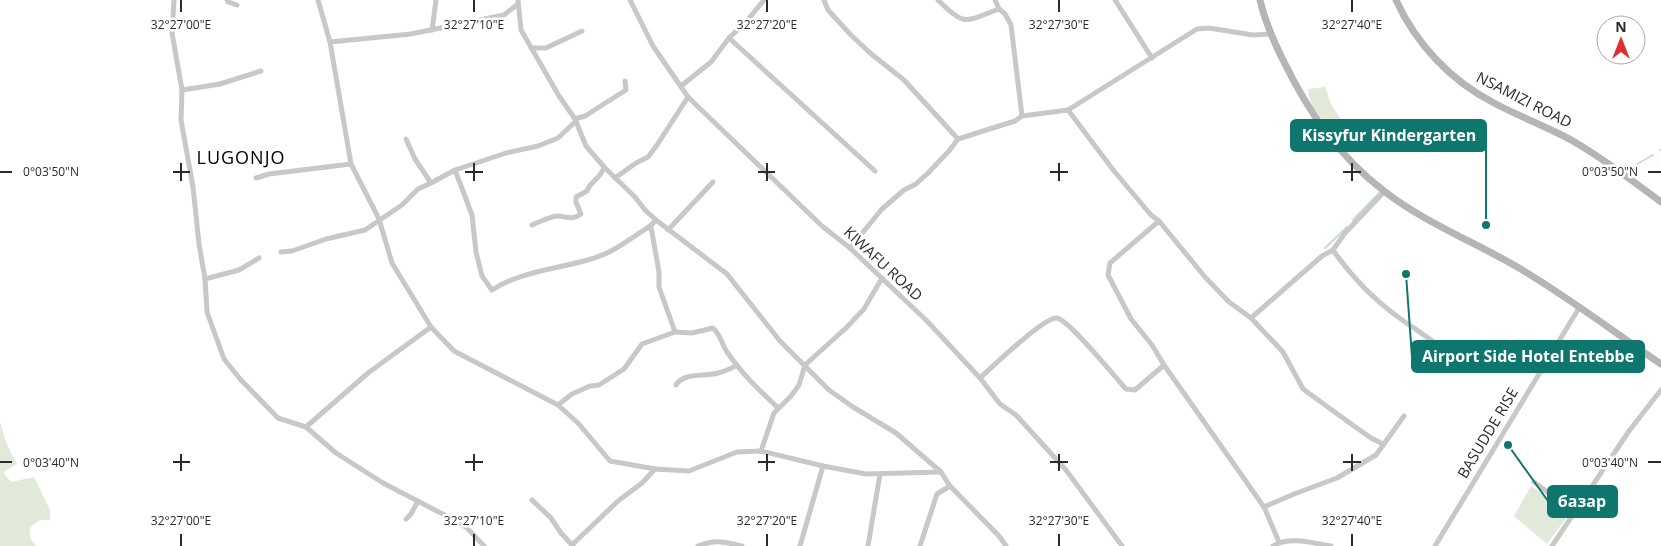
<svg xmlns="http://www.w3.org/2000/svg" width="1661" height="546" font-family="'Open Sans',sans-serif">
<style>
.green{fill:#e1e9d9}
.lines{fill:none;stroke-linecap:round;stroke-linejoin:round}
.stream{stroke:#c4d9e9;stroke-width:2}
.street{stroke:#c8c8c8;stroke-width:5}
.secondary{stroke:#b5b5b5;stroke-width:7}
.ticks{fill:none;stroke:#2b2b2b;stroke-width:2}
.labels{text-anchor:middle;stroke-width:5;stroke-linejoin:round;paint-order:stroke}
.street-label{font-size:15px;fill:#2b2b2b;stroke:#fff}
.quarter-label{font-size:18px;letter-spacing:1px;fill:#000;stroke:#fff}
.ticks-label{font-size:12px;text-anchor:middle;fill:#2b2b2b;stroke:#fff;stroke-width:5;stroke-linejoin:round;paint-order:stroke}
.leader{fill:none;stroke:#0f766e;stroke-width:2}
.callout-dot{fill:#0f766e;stroke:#fff;stroke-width:2}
.callout{fill:#0f766e;stroke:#0f766e;stroke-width:2}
.callout-label{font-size:16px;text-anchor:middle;font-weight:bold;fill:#fff}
</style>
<rect width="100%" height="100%" fill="#fff"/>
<g class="green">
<path d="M1325,87L1331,104L1340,118L1333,131C1321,117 1309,107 1308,89Z"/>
<polygon points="0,422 6,442 13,457 17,464 3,472 11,482 34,477 50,510 50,520 40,520 30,527 30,538 36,546 0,546"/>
<polygon points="1531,486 1570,513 1547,544 1514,516"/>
</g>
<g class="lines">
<g class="stream">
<polyline points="1660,150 1661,150"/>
<polyline points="1637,164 1653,155"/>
<polyline points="1353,220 1379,193"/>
<polyline points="1325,248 1347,227"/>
</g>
<g class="street">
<polyline points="174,0 172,33 182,90 181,120 193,187 199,244 205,279 207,312 224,359 241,380 278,418 306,427 336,453 383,483 460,523 468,529 484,546"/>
<polyline points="227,0 228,2 237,5"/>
<polyline points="318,0 330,42 351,164 379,219 392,263 431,327 454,351 558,405 578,423 610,461 655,469"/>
<polyline points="518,0 521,30 559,96 575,119 586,146 604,167 635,197 645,210 656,220 727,274 780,341 829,390 853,407 896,433 941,472 950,486 999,536 1006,546"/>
<polyline points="630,0 653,46 688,97 822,226 850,248 927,321 980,378 1000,404 1016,415 1066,470 1122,546"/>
<polyline points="824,0 828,10 850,34 870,53 904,80 958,139"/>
<path d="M938,0C966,28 965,21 999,9"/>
<polyline points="995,0 999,9 1005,14 1011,25 1022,116"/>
<polyline points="1115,0 1152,58"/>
<polyline points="432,30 436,0"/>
<polyline points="729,38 875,171"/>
<polyline points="330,42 411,34 504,15 518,4"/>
<polyline points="531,48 546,48 582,31"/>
<polyline points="681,86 711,62 729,38 746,22 764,0"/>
<polyline points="182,90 220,84 261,71"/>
<polyline points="1068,110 1114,171 1151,215 1159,221 1205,277 1229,302 1251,318 1283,352 1303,389 1354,426 1371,438 1383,444"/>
<polyline points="575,119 585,116 626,90 625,81"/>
<polyline points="406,139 415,159 431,183"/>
<path d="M455,170L472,215L476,252L482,276L492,290C521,271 558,269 591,259C609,254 620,246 635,236C643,230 650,228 656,220"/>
<polyline points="256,178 269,174 351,164"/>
<polyline points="615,178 636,163 648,157 657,145 688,97"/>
<polyline points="1159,221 1110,263 1108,275 1131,319 1152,345 1164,365 1264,507 1279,542"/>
<path d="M532,225C539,222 549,217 557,216C566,216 572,221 581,214L576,202V197L587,191C590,181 601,179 604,167"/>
<polyline points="668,230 713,182"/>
<polyline points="850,248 882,209 904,190 916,184 928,173 949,151 958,139 1015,121 1022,116 1068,110 1197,29 1209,28 1253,35 1270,34"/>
<path d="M1333,250C1351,276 1372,298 1398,317C1413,328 1430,338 1445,351"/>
<polyline points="281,252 292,251 326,239 365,230 402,205 418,189 431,183 455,170 506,153 538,146 558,138 575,122"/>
<polyline points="205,279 239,270 259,258"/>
<polyline points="1251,318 1322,256 1333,250 1345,233 1384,192"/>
<path d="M675,332L692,333L713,328C722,337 721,343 727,352C742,374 759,390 778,408"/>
<path d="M980,378C991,368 1045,316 1057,318C1069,320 1115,377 1126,389L1135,390L1164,365"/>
<path d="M676,385C684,372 704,377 718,373C725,371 731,369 737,365"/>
<polyline points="558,405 572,394 590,386 599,385 624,369 642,344 675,332 659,287 659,272 651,227"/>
<polyline points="306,427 368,373 431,327"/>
<polyline points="761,451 774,413 791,396 799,385 805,365 846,328 864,309 882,278"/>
<polyline points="1534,482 1575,513"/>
<polyline points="532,500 551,518 561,533 573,546"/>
<polyline points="1264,507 1294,494 1337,478 1376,455 1404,416"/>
<polyline points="406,519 411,514 418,501"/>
<polyline points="573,544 618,501 642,483 655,469 689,471 737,452 761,451 823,466 866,474 940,472"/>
<path d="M698,546C716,539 724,542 742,546"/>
<polyline points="800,546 823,466"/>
<polyline points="868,546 880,474"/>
<polyline points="920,546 937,494 950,486"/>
<path d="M1273,546C1288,536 1313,543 1331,546"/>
<polyline points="1435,546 1579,308"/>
<polyline points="1552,546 1629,431 1661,390"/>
</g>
<g class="secondary">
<path d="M1260,0C1265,22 1273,40 1283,60C1308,111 1338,156 1384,191C1425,223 1475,242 1519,268C1568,297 1614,332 1661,364"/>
<path d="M1396,0C1416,44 1451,81 1494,103C1520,117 1548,127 1573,141C1604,159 1633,181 1661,202"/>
</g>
</g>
<path class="ticks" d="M181,0V12M474,0V12M767,0V12M1059,0V12M1352,0V12M181,163V181M474,163V181M767,163V181M1059,163V181M1352,163V181M0,172H12M173,172H190M465,172H483M758,172H775M1050,172H1068M1343,172H1361M1648,172H1661M181,454V471M474,454V471M767,454V471M1059,454V471M1352,454V471M0,462H12M173,462H190M465,462H483M758,462H775M1050,462H1068M1343,462H1361M1648,462H1661M181,534V546M474,534V546M767,534V546M1059,534V546M1352,534V546"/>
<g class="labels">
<g class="street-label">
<text transform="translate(1524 100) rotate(27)" y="5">NSAMIZI ROAD</text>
<text transform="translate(883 264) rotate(43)" y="5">KIWAFU ROAD</text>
<text transform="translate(1488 433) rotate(-59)" y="5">BASUDDE RISE</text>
</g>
<g class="quarter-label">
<text x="241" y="164">LUGONJO</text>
</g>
</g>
<g class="ticks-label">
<text x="181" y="29">32°27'00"E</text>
<text x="474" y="29">32°27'10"E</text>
<text x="767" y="29">32°27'20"E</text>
<text x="1059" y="29">32°27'30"E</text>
<text x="1352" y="29">32°27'40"E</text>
<text x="51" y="176">0°03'50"N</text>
<text x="1610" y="176">0°03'50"N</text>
<text x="51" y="467">0°03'40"N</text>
<text x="1610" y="467">0°03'40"N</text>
<text x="181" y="525">32°27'00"E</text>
<text x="474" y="525">32°27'10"E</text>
<text x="767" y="525">32°27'20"E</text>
<text x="1059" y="525">32°27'30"E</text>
<text x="1352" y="525">32°27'40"E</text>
</g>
<path class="leader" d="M1486 225L1486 136M1406 274L1412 357M1508 445L1548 501"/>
<g class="callout-dot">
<circle cx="1486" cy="225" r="5"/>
<circle cx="1406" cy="274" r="5"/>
<circle cx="1508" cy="445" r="5"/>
</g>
<g class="callout">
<rect x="1291" y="120" width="195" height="31" rx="5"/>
<rect x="1412" y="341" width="232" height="31" rx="5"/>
<rect x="1548" y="486" width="69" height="31" rx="5"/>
</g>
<g class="callout-label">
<text x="1389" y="141">Kissyfur Kindergarten</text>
<text x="1528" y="362">Airport Side Hotel Entebbe</text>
<text x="1582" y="507">базар</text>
</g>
<g transform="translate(1621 40)"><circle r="24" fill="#ffffff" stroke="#aaaaaa"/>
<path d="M0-4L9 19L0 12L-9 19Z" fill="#e12f31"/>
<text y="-8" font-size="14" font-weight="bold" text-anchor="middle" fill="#2b2b2b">N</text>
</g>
</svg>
